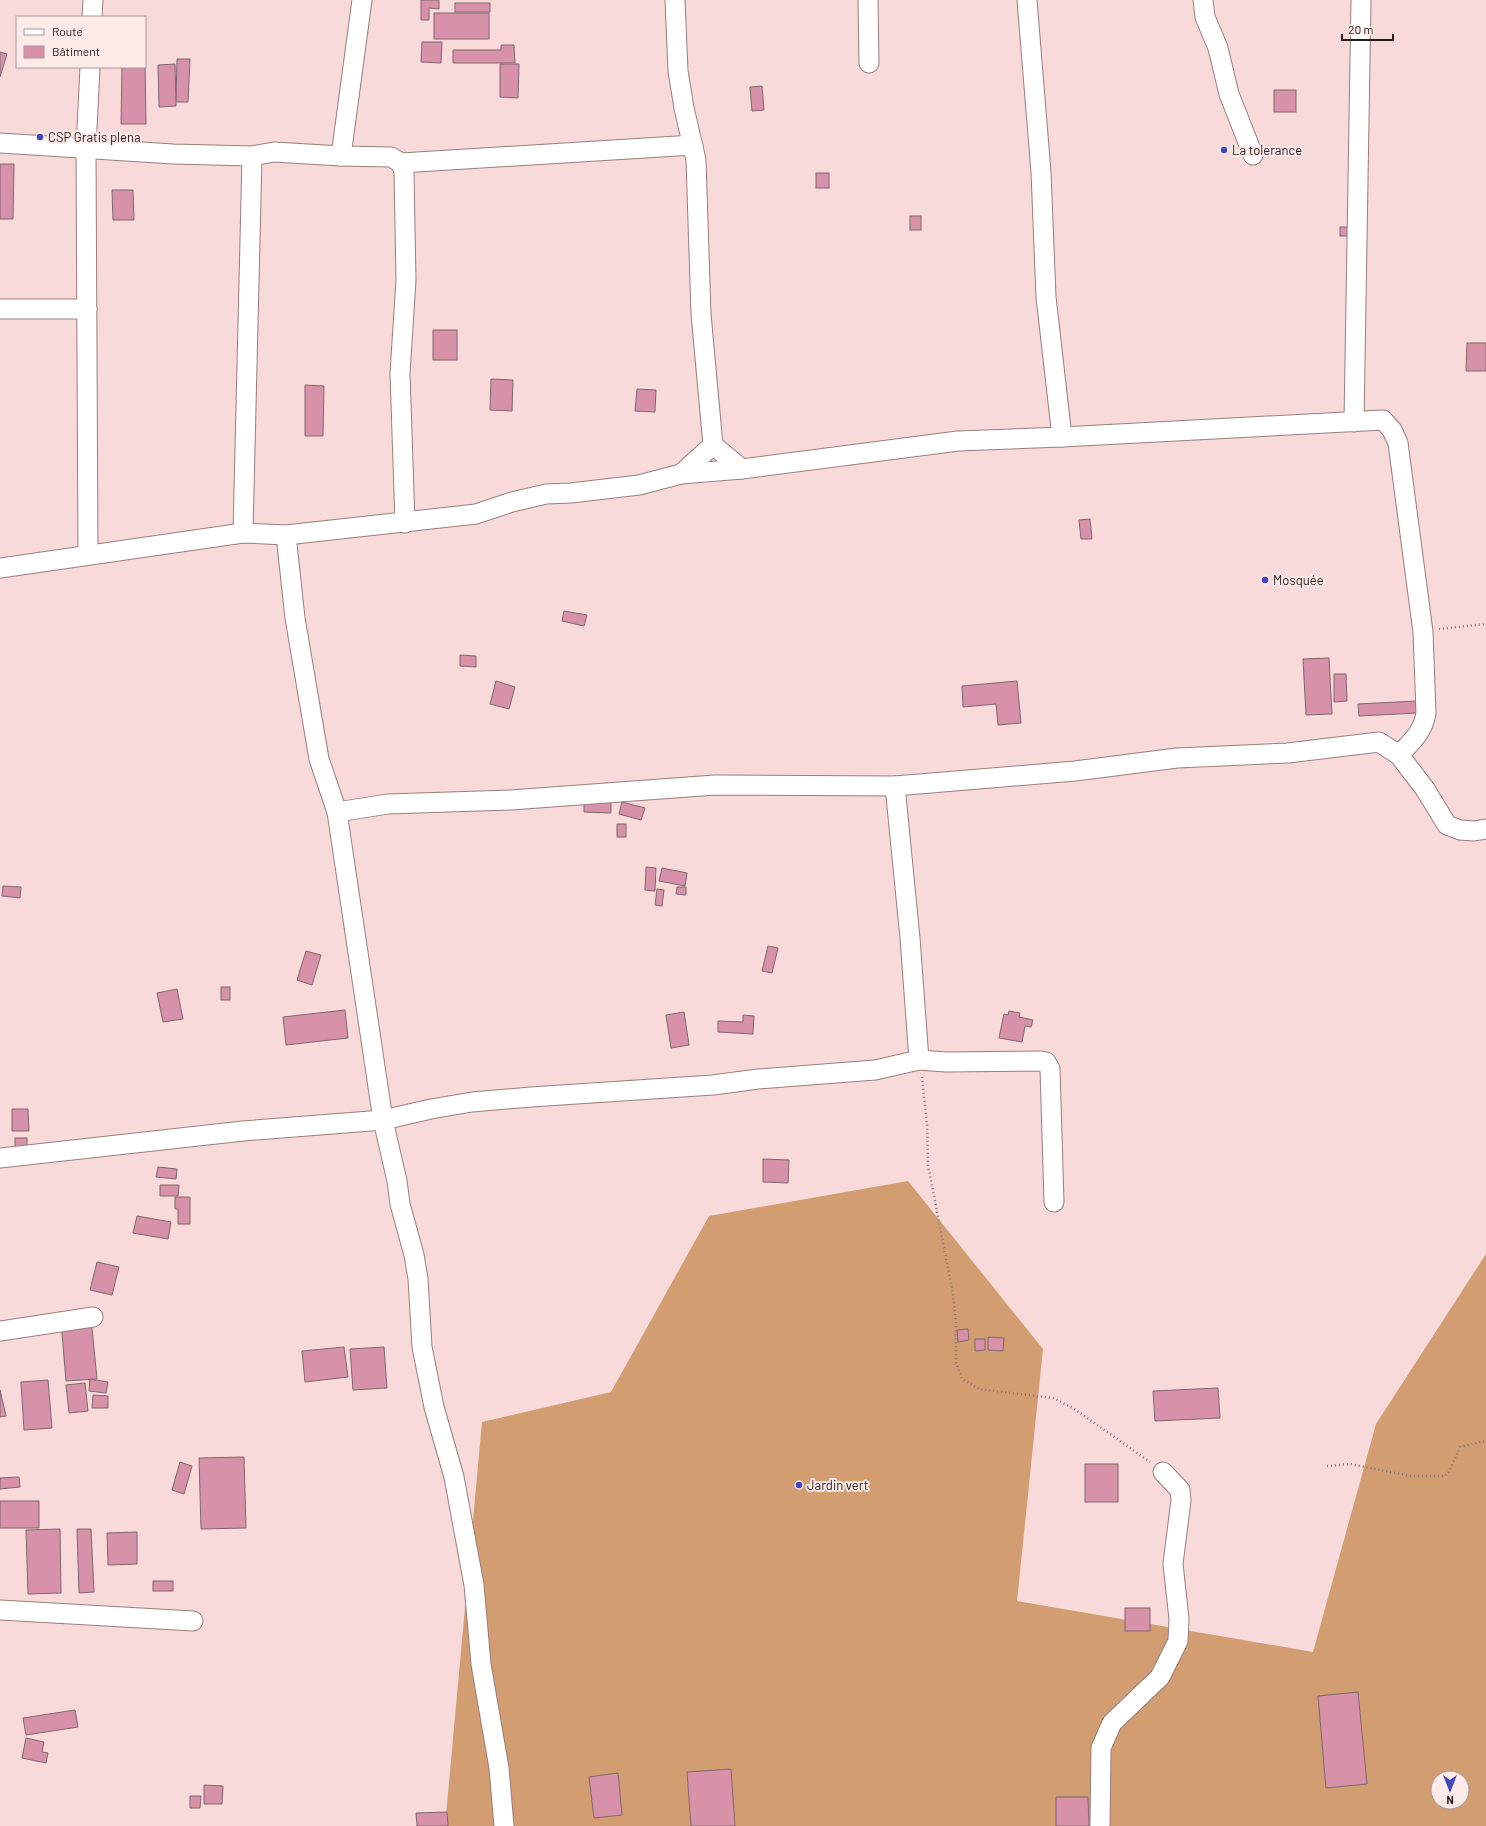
<svg xmlns="http://www.w3.org/2000/svg" width="1486" height="1826" font-family="Barlow,sans-serif">
<style>
.forest{fill:#d29d70;fill-rule:evenodd}
.building{fill:#d791a8;stroke:#80676e}
.lines{fill:none;stroke-linecap:round;stroke-linejoin:round}
.street-casing{stroke:#997e7d;stroke-width:21}
.path{stroke:#887574;stroke-width:2.5;stroke-dasharray:1 3;stroke-linecap:butt}
.street{stroke:#fff;stroke-width:19}
.poi-dot{fill:#4247bc;stroke:#fdebea;stroke-width:1.5}
.labels{text-anchor:middle;stroke-width:4;stroke-linejoin:round;paint-order:stroke}
.poi-label{font-size:13px;fill:#251b1a;stroke:#fdebea;text-anchor:start}
</style>
<rect width="100%" height="100%" fill="#f8dada"/>
<path class="forest" d="M908,1181L1043,1349L1017,1601L1313,1652L1376,1424L1486,1254V1826H445L482,1422L611,1392L709,1216ZM1438,1778H1462V1802H1438Z"/>
<g class="building">
<polygon points="421,0 439,0 439,9 429,8 429,20 421,20"/>
<rect x="455" y="3" width="35" height="9"/>
<rect x="434" y="13" width="55" height="26"/>
<polygon points="422,42 442,42 441,63 421,62"/>
<polygon points="501,45 514,45 515,63 453,63 453,50 501,50"/>
<polygon points="0,52 7,54 0,77"/>
<polygon points="177,59 190,59 188,102 176,102"/>
<polygon points="145,61 146,124 121,124 122,67 145,67"/>
<polygon points="175,64 176,106 159,107 158,65"/>
<polygon points="500,64 519,64 518,98 500,97"/>
<polygon points="762,86 764,110 752,111 750,87"/>
<rect x="1274" y="90" width="22" height="22"/>
<polygon points="0,164 14,164 13,219 0,219"/>
<rect x="816" y="173" width="13" height="15"/>
<polygon points="112,190 133,190 134,220 113,220"/>
<rect x="910" y="216" width="11" height="14"/>
<rect x="1340" y="227" width="9" height="9"/>
<rect x="433" y="330" width="24" height="30"/>
<polygon points="1467,343 1486,343 1486,371 1466,371"/>
<polygon points="491,379 513,380 512,411 490,410"/>
<polygon points="305,385 324,386 323,436 305,436"/>
<polygon points="637,389 656,390 655,412 635,411"/>
<polygon points="1090,519 1092,539 1081,539 1079,520"/>
<polygon points="564,611 587,615 584,626 562,621"/>
<polygon points="460,655 476,656 476,667 460,666"/>
<polygon points="1329,658 1332,714 1306,715 1303,659"/>
<polygon points="1334,674 1346,674 1347,701 1334,702"/>
<polygon points="496,681 515,687 509,709 490,704"/>
<polygon points="1017,681 1021,723 998,725 996,704 963,707 962,686"/>
<polygon points="1416,701 1417,713 1359,716 1358,704"/>
<polygon points="584,802 611,802 611,813 584,812"/>
<polygon points="622,802 645,808 641,820 619,814"/>
<rect x="617" y="824" width="9" height="13"/>
<polygon points="646,867 656,868 655,891 645,890"/>
<polygon points="662,868 687,873 685,886 659,881"/>
<polygon points="3,886 21,887 20,898 2,896"/>
<polygon points="677,887 686,887 686,895 676,894"/>
<polygon points="657,889 664,890 662,906 655,905"/>
<polygon points="768,946 778,948 772,973 762,971"/>
<polygon points="306,951 321,955 312,985 297,980"/>
<rect x="221" y="987" width="9" height="13"/>
<polygon points="177,989 183,1019 163,1022 157,993"/>
<polygon points="345,1010 348,1038 286,1045 283,1017"/>
<polygon points="1009,1011 1020,1013 1019,1017 1033,1020 1031,1027 1025,1026 1022,1042 999,1038 1004,1014 1008,1015"/>
<polygon points="684,1012 689,1045 671,1048 666,1015"/>
<polygon points="743,1015 754,1016 753,1034 718,1032 718,1021 743,1022"/>
<polygon points="12,1109 28,1109 29,1131 12,1131"/>
<rect x="15" y="1138" width="12" height="11"/>
<polygon points="763,1159 789,1160 788,1183 763,1182"/>
<polygon points="158,1167 177,1169 176,1179 156,1177"/>
<polygon points="160,1185 179,1185 178,1196 160,1196"/>
<polygon points="175,1197 190,1197 190,1224 178,1224 178,1209 175,1209"/>
<polygon points="137,1216 171,1222 168,1239 133,1233"/>
<polygon points="97,1262 119,1267 112,1295 90,1290"/>
<polygon points="91,1318 97,1379 66,1381 61,1321"/>
<polygon points="968,1329 969,1340 958,1342 957,1330"/>
<polygon points="988,1337 1004,1338 1003,1351 988,1350"/>
<polygon points="975,1339 985,1339 985,1350 975,1351"/>
<polygon points="344,1347 348,1377 305,1382 302,1351"/>
<polygon points="384,1347 387,1388 353,1390 350,1349"/>
<polygon points="90,1379 108,1382 106,1393 89,1391"/>
<polygon points="48,1380 52,1428 24,1430 21,1382"/>
<polygon points="85,1383 88,1411 69,1413 66,1385"/>
<polygon points="1218,1388 1220,1418 1155,1421 1153,1391"/>
<polygon points="0,1390 6,1416 0,1417"/>
<polygon points="93,1395 108,1396 108,1408 92,1408"/>
<polygon points="244,1457 246,1528 201,1529 199,1458"/>
<polygon points="180,1462 192,1466 184,1494 172,1490"/>
<rect x="1085" y="1464" width="33" height="38"/>
<polygon points="19,1477 20,1487 0,1489 0,1478"/>
<rect x="0" y="1501" width="39" height="27"/>
<polygon points="60,1529 61,1593 28,1594 26,1530"/>
<polygon points="77,1529 91,1529 94,1592 79,1593"/>
<polygon points="137,1532 137,1564 108,1565 107,1533"/>
<rect x="153" y="1581" width="20" height="10"/>
<rect x="1125" y="1608" width="25" height="23"/>
<polygon points="1358,1692 1367,1784 1326,1788 1318,1696"/>
<polygon points="75,1710 78,1727 26,1735 23,1718"/>
<polygon points="26,1738 44,1742 42,1752 48,1753 46,1763 22,1758"/>
<polygon points="731,1769 735,1826 691,1826 687,1772"/>
<polygon points="618,1773 622,1815 594,1818 589,1777"/>
<polygon points="204,1785 223,1786 222,1804 204,1804"/>
<polygon points="190,1796 201,1796 200,1808 190,1808"/>
<polygon points="1056,1797 1088,1797 1089,1826 1056,1826"/>
<polygon points="447,1812 448,1826 417,1826 416,1813"/>
</g>
<g class="lines">
<g class="street-casing">
<g id="street">
<polyline points="362,0 341,156 391,157 401,163 404,172 406,280 400,373 405,523"/>
<polyline points="675,0 678,71 684,108 696,160 701,314 713,445 742,469"/>
<polyline points="868,0 869,63"/>
<polyline points="1027,0 1041,172 1046,297 1062,437"/>
<polyline points="1203,0 1205,17 1218,48 1229,94 1253,155"/>
<polyline points="92,17 93,0"/>
<polyline points="0,143 173,154 252,156 274,152 341,156"/>
<polyline points="401,163 693,145"/>
<polyline points="0,309 87,309"/>
<polyline points="1354,422 1361,0"/>
<polyline points="681,474 713,445"/>
<polyline points="243,533 252,156"/>
<polyline points="286,535 295,618 319,759 337,812 383,1120 397,1181 400,1204 414,1255 418,1279 422,1347 434,1407 454,1477 474,1585 481,1664 499,1768 504,1826"/>
<polyline points="88,555 86,149 90,67"/>
<path d="M0,568L243,533L286,535L476,514L512,502L546,494L571,493L639,485L681,474L742,469L958,441L1062,437L1383,420L1392,430L1398,443L1423,632L1426,713C1423,732 1412,741 1399,755"/>
<polyline points="895,786 910,938 919,1060"/>
<polyline points="337,812 388,804 511,800 715,785 895,786 1075,771 1177,758 1288,753 1379,742 1399,755 1425,789 1447,825 1460,830 1474,831 1486,829"/>
<polyline points="0,1158 243,1131 383,1120 431,1109 472,1102 531,1097 713,1085 758,1079 875,1070 919,1060 946,1062 1041,1061 1046,1062 1050,1069 1054,1202"/>
<polyline points="0,1331 93,1317"/>
<polyline points="0,1610 193,1621"/>
<polyline points="1100,1826 1101,1748 1112,1723 1160,1677 1178,1641 1179,1619 1173,1564 1181,1500 1180,1490 1163,1472"/>
</g>
</g>
<g class="path">
<polyline points="1439,629 1486,624"/>
<polyline points="922,1077 927,1125 928,1165 953,1294 956,1324 956,1362 962,1379 979,1389 1053,1398 1073,1408 1150,1462"/>
<polyline points="1327,1466 1350,1464 1411,1476 1445,1476 1449,1472 1460,1447 1486,1441"/>
</g>
<use href="#street" class="street"/>
</g>
<g class="poi-dot">
<circle cx="40" cy="137" r="4"/>
<circle cx="1224" cy="150" r="4"/>
<circle cx="1265" cy="580" r="4"/>
<circle cx="799" cy="1485" r="4"/>
</g>
<g class="labels">
<g class="poi-label">
<text x="48" y="142">CSP Gratis plena</text>
<text x="1232" y="155">La tolerance</text>
<text x="1273" y="585">Mosquée</text>
<text x="807" y="1490">Jardin vert</text>
</g>
</g>
<rect x="16" y="16" width="130" height="52" fill="#fdebea" stroke="#a79897"/>
<rect x="24" y="29" width="20" height="6" fill="#ffffff" stroke="#a79897"/>
<text x="52" y="36" font-size="12" fill="#251b1a">Route</text>
<rect x="24" y="46" width="20" height="12" fill="#d791a8" stroke="#a79897"/>
<text x="52" y="56" font-size="12" fill="#251b1a">Bâtiment</text>
<g transform="translate(1450 1790) rotate(180)"><circle r="19" fill="#fdebea" stroke="#a79897"/>
<path d="M0-3L7 15L0 10L-7 15Z" fill="#4247bc"/>
<text y="-6" font-size="11" font-weight="bold" text-anchor="middle" fill="#251b1a">N</text>
</g>
<path d="M1342 34v6h51v-6" fill="none" stroke="#251b1a" stroke-width="2"/>
<text x="1348" y="34" font-size="12" fill="#251b1a" stroke="#fdebea" stroke-width="3" paint-order="stroke">20 m</text>
</svg>
